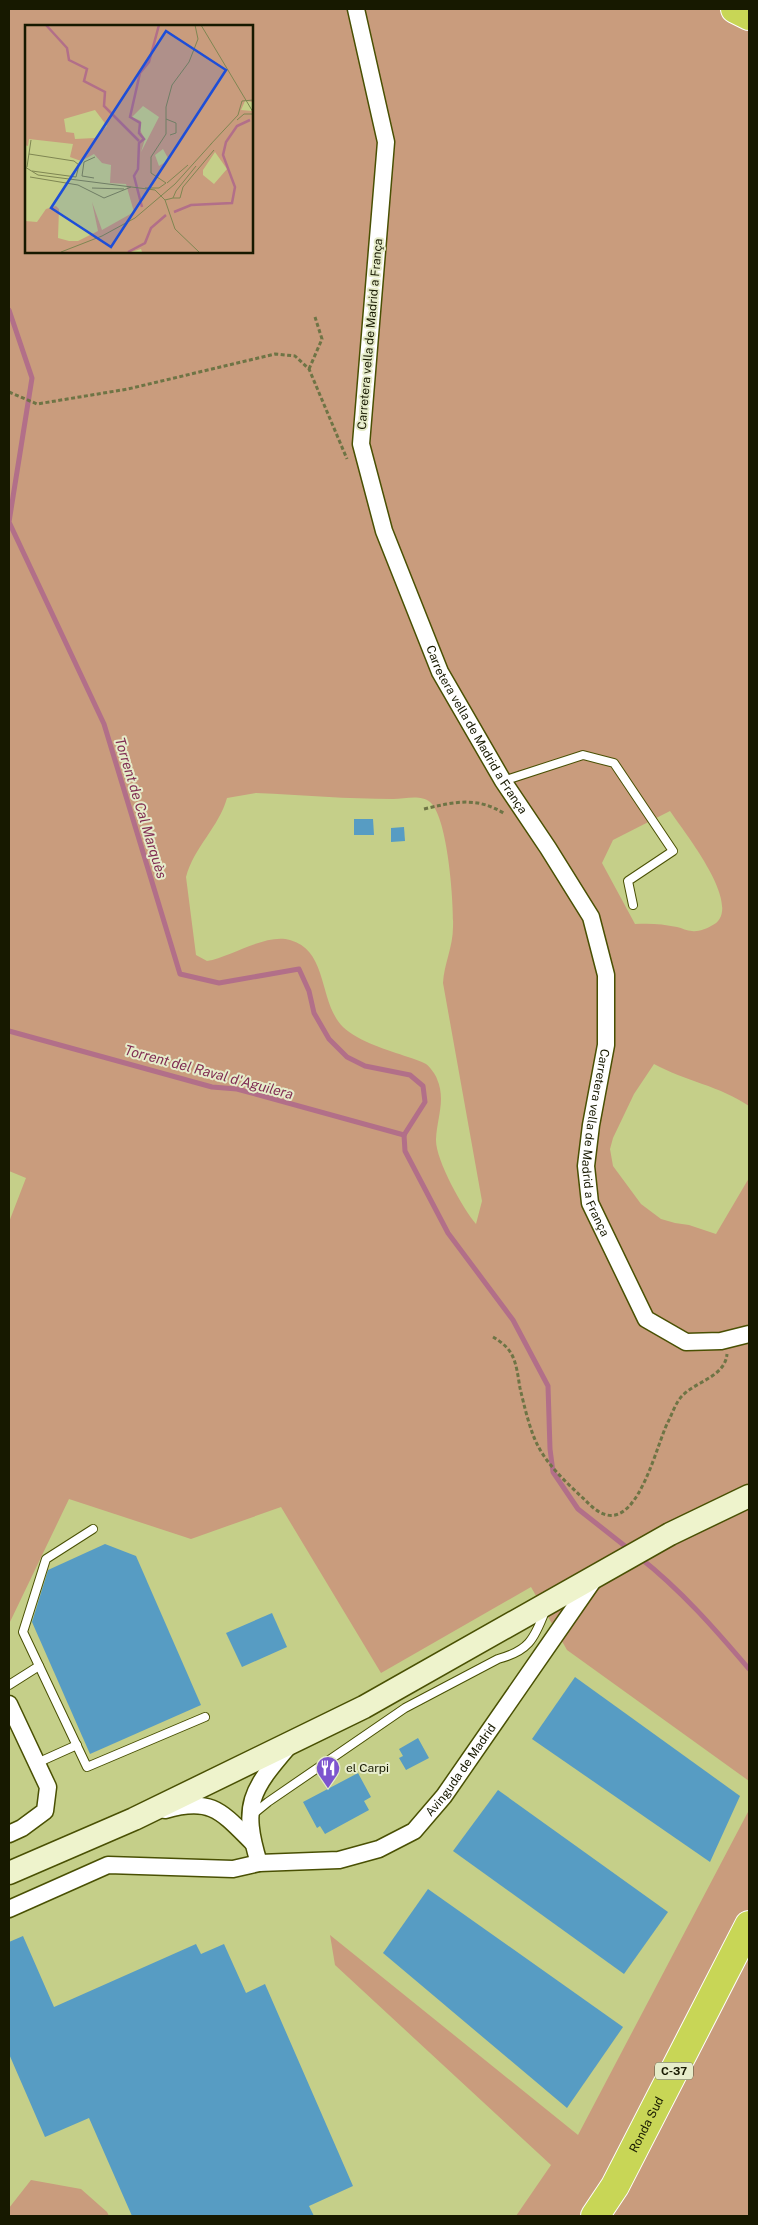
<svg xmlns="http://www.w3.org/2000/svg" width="758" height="2225" font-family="'Public Sans',sans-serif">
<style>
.green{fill:#c99c7d;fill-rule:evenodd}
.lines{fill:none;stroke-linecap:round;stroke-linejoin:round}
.stream{stroke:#b26f89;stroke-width:5}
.building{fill:#579cc3}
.lane-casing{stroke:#495003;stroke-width:10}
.street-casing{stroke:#495003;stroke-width:19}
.secondary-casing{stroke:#495003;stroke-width:25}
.highway-casing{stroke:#fff;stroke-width:30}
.path{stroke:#6e7445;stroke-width:3;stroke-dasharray:4 2.5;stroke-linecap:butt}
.lane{stroke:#fff;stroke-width:8}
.street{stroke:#fff;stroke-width:16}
.secondary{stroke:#eef3cc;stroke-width:22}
.highway{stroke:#c8d656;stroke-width:28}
.labels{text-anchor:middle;stroke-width:4;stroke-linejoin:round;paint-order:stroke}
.shield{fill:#e6ecca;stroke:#55583d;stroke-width:1}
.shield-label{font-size:11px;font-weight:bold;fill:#171900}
.street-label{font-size:12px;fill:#171900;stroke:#e6ecca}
.poi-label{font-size:12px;fill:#171900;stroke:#e6ecca;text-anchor:start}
.water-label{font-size:14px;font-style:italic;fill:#802d53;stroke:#e6ecca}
.inset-river{fill:none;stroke:#b26f89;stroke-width:2.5}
.inset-road{fill:none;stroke:#7f8652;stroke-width:1}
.view{fill:#1d4ed8;fill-opacity:0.15;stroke:#1d4ed8;stroke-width:2.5}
.inset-edge{fill:none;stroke:#171900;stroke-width:2.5}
</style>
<rect width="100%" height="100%" fill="#c5cf89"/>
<g class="green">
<path d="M9,9H749V1106C720,1086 685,1081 654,1064L634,1094L613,1138L610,1149L613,1166L641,1204L661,1219L675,1223L689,1225L716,1234L749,1178V1781L567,1650L531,1587L381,1673L281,1507L191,1539L69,1499L9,1624V1222L26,1178L9,1171ZM26,26H251V251H26ZM256,793C302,795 348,799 393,799C405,799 420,794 430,802C448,817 454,904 453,927C453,947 444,964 443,983L482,1201L476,1224C463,1209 435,1159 436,1139C437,1118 446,1100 437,1079C436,1075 430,1067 426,1064C421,1061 414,1059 408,1057C388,1050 359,1042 343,1027C318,1002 329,951 290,940C266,933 231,957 207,961L196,955L186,877C194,847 219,827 227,798ZM670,811C683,831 748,910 711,926C706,929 698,932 692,931C687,931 682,928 677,927C663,924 650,923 635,924L602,863L613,840Z"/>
<polygon points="749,1810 749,2216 516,2216 551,2165 335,1965 330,1935 578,2135"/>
<polygon points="31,2180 81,2189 107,2212 109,2216 9,2216 9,2208"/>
</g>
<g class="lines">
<g class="stream">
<polyline points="9,310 32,378 9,522 104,724 180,974 219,983 299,969 309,991 314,1013 329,1039 347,1057 365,1066 410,1075 423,1086 425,1102 404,1135"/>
<polyline points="9,1031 212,1087 237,1089 404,1135"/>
<polyline points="404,1135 405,1151 448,1233 513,1320 548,1386 550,1449 553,1472 578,1509 630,1550"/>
<path d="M639,1557C681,1590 715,1629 749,1669"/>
</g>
</g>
<g class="building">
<polygon points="354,819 373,819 374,835 354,835"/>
<polygon points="404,827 405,841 391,842 391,828"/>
<polygon points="105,1544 136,1556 201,1705 90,1754 32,1622 48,1570"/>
<polygon points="272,1613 287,1647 242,1667 226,1633"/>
<polygon points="575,1677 740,1796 710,1862 532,1739"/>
<polygon points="418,1738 429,1758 406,1770 399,1758 403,1756 399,1749"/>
<polygon points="358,1773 371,1797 364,1801 369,1810 325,1834 320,1826 317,1828 303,1802"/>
<polygon points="498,1790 668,1912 624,1974 453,1851"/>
<polygon points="428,1889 623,2027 567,2108 383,1953"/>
<polygon points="23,1936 54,2007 196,1944 201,1954 224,1944 246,1993 265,1984 353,2186 309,2206 314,2216 132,2216 89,2118 45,2137 9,2054 9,1942"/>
</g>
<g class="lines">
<g class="lane-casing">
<g id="lane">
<polyline points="503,781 583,755 614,763 673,851 628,881 633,905"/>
<polyline points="93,1529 46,1559 23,1632 87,1767 205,1717"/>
<polyline points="9,1685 39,1666"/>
<polyline points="37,1763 77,1745"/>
<path d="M252,1815L268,1802L405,1708L498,1659C528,1651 534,1640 545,1611"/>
</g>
</g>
<g class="street-casing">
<g id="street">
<path id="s1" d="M356,9L386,142L361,444L384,531L440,672L503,781L548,848L591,917L606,975V1045L591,1125L586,1166L590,1203L646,1319L686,1342L721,1341L749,1334"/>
<polyline points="9,1704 48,1787 45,1811 22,1828 9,1834"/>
<path d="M165,1810C211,1797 221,1811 252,1842"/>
<path d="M259,1863C241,1805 251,1790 289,1746"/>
<path id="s2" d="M9,1909L108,1865L233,1869L259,1863L339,1860L379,1849L414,1831L444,1796L595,1578"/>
</g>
</g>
<g class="secondary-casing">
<polyline id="secondary" points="9,1873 134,1819 364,1707 670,1534 749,1496"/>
</g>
<g class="highway-casing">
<g id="highway">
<polyline points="735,9 749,16"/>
<path id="s3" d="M595,2216L615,2186L749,1925"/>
</g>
</g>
<g class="path">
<polyline points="309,369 322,339 315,317"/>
<polyline points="9,392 37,404 128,389 275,354 295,356 309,369 347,459"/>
<path d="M424,809C454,802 477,796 505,814"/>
<path d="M493,1337C500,1341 508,1347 512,1355C517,1365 518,1377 520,1388C524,1405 530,1431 538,1446C549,1467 568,1484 585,1500C591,1506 598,1513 607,1515C640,1522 657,1443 668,1422C672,1414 676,1402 682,1396C696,1381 725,1377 727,1354"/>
</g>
<use href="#lane" class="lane"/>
<use href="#street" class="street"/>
<use href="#secondary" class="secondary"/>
<use href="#highway" class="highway"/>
</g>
<defs>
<g id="restaurant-pin" transform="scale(1.25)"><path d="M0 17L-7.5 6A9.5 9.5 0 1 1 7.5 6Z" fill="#7d55ce" stroke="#e6ecca"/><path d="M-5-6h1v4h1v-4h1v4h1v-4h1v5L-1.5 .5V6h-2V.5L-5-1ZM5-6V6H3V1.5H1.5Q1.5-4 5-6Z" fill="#fff"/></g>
</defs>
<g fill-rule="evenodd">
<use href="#restaurant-pin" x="328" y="1768"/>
</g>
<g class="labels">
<rect class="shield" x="655" y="2062.5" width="38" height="17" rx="4"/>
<g class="shield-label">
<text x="674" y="2075">C-37</text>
</g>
<g class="street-label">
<text transform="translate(370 334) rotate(-85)" y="4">Carretera vella de Madrid a França</text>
<text dy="4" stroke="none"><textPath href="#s1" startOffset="749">Carretera vella de Madrid a França</textPath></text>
<text dy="4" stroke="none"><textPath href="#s1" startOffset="1199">Carretera vella de Madrid a França</textPath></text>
<text dy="4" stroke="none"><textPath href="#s2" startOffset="498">Avinguda de Madrid</textPath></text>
<text dy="4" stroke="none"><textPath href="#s3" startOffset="105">Ronda Sud</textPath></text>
</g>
<g class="poi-label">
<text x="346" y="1772">el Carpi</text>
</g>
<g class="water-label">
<text transform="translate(141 808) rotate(73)" y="5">Torrent de Cal Marquès</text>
<text transform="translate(209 1072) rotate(15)" y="5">Torrent del Raval d'Aguilera</text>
</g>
</g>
<g transform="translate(25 25)">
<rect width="228" height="228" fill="#c5cf89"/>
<path d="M0,0H227V77L220,76L216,85L227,86V227H117L116,224L106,227H0V196L12,197L21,184L31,181L34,184L33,213L44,216H53L73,206L67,177L77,205L109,187L101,159L85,158L86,140L77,138L69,129L56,136L45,132L48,119L4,114L3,121L0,120ZM118,81L134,92L116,127L120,114L115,105L116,96L107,92ZM70,85L82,101L70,113L50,114L49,108L41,107L39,94ZM138,124L144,135L134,141L130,130ZM190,127L202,144L189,159L178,150V145Z" fill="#c99c7d" fill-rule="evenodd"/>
<path class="inset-river" d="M21,0L42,23L44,35L62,44L59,56L80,67L79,81L114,116M117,182L109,151L113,144L114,118L119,114L114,108L115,98L105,92L115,48L124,37L134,0M149,187L166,180L207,178L210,162L198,130L201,117L212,101L225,95M103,227L120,218L126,203L141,190"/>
<path class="inset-road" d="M176,0L228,87M141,94L151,98V108L145,110M212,95L219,89H228M185,120L213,90L217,76L228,75M4,129L49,136L54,140L51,152L7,146M0,142L13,150L130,165L140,175L148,173L151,166M2,142L6,115M5,152L53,160L79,173L106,162M69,153L57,151L59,137L70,132M141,158L126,148V132L141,109V82L147,60L164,37L173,14L170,0M142,158L163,140M67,163L99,164M120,163H134L141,158M151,166L171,141M148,173H155L158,162L189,125M140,175L150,204L174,227M36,227L77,211L110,193L150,159L187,118"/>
<path class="view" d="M141,6L201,45L86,222L26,183Z"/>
<rect width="228" height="228" class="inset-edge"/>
</g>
<rect width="758" height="2225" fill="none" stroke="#171900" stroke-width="20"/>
</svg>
